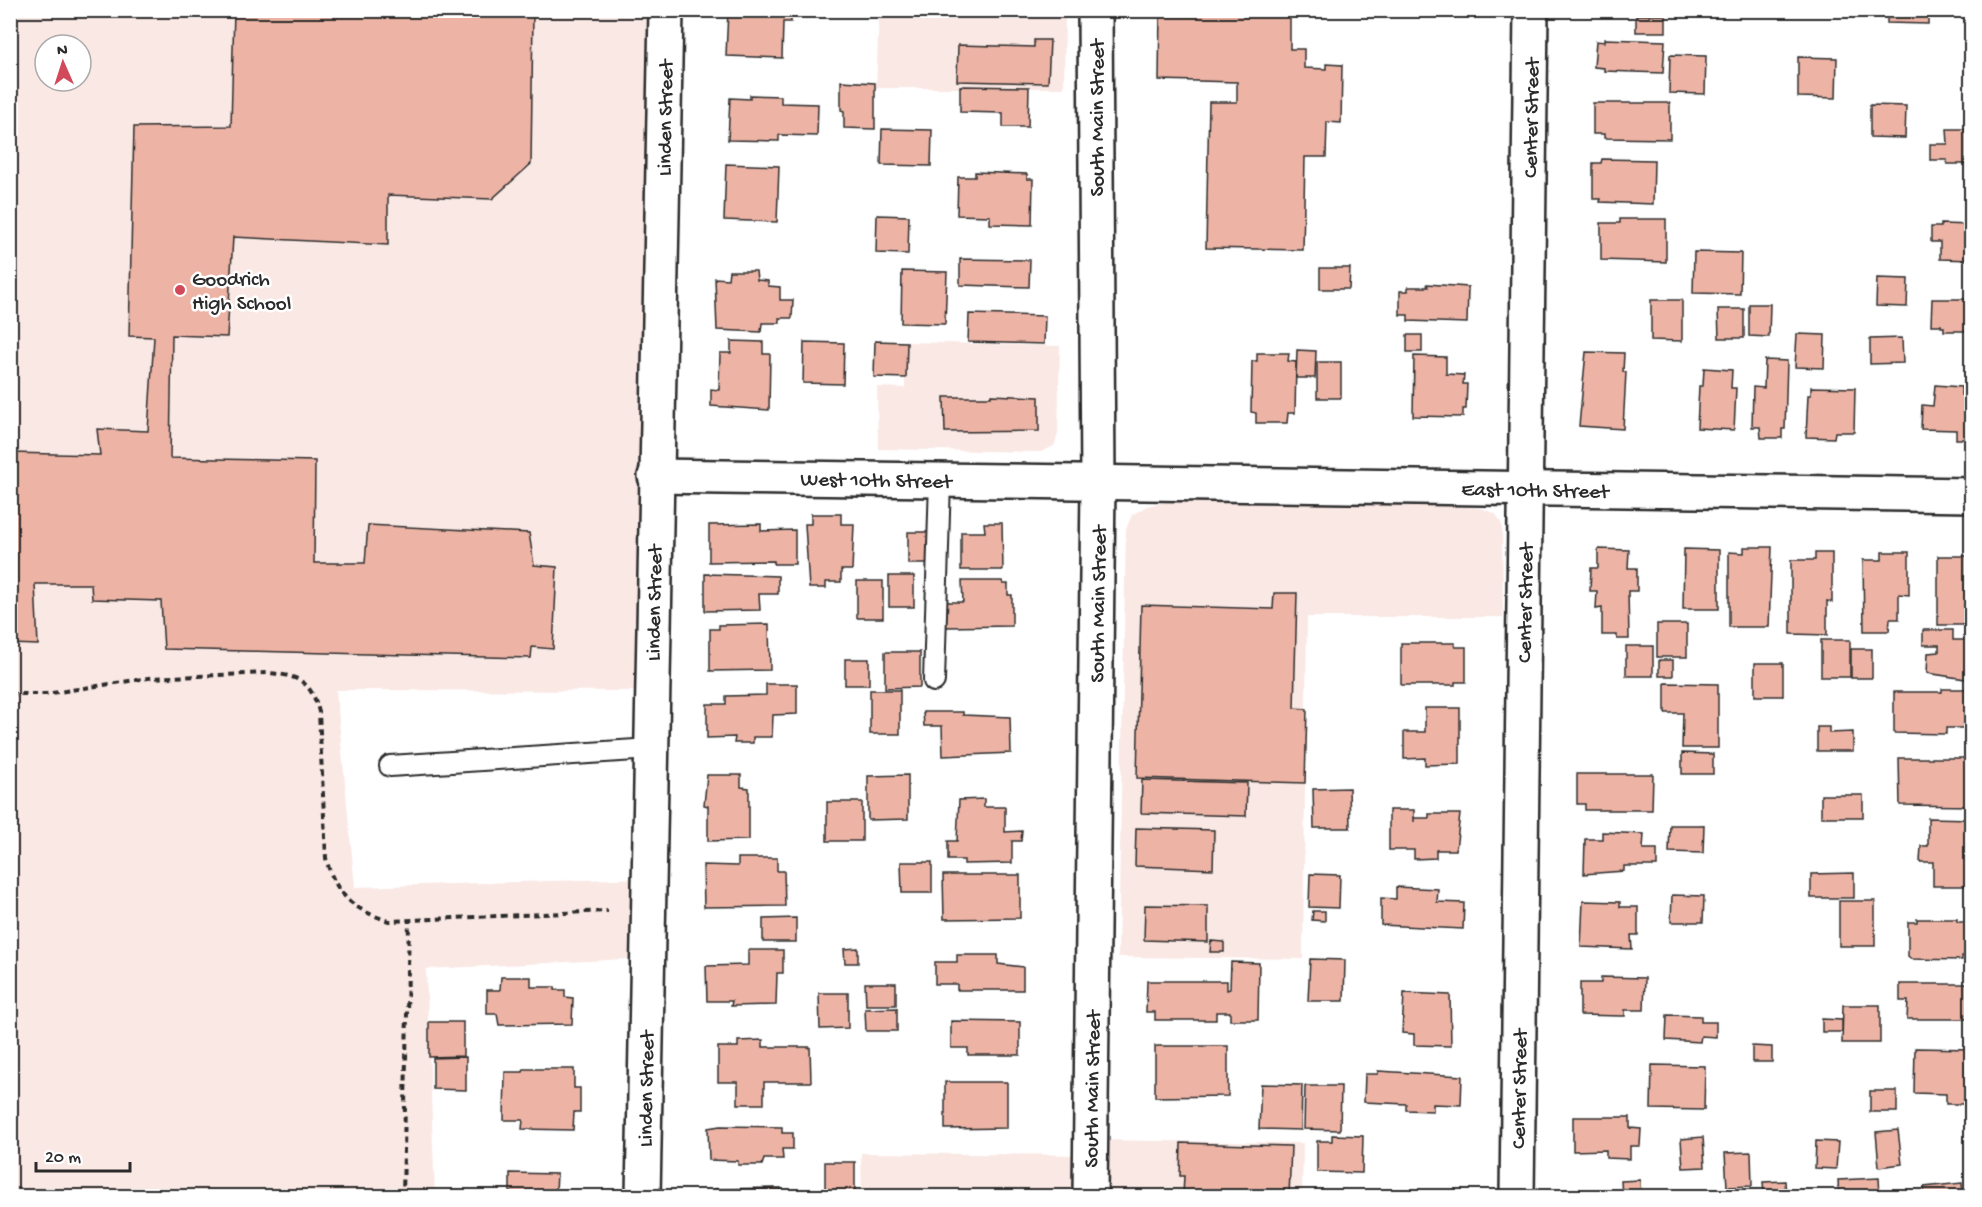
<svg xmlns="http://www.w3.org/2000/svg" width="1982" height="1207" font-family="'Gochi Hand',sans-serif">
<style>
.built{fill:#fae8e4;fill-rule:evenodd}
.building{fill:#edb4a6;stroke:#2b2b2b;stroke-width:1.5}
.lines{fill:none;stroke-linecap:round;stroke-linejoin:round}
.service-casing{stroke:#2b2b2b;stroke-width:24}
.minor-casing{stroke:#2b2b2b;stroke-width:38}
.secondary-casing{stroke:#2b2b2b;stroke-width:38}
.path{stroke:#2b2b2b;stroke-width:4;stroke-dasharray:6 4.5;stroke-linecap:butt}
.service{stroke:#fff;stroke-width:20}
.minor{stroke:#fff;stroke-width:33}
.secondary{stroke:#fff;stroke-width:33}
.poi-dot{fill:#d1495b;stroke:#fff;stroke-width:2}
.labels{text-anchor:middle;stroke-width:5;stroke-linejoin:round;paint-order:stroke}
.street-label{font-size:21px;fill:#2b2b2b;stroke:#fff}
.poi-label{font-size:21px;fill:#2b2b2b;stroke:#fff;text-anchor:start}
</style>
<rect width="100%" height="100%" fill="#fff"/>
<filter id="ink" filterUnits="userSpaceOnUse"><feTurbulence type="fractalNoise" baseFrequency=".0167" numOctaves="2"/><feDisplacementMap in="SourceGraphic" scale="12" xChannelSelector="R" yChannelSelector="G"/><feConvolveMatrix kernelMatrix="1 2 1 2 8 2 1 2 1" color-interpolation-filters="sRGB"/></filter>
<g filter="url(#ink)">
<g class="built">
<path d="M10,11H666L652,691L336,690L355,887L649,878L647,958L426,969L435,1196H11ZM45,45H81V81H45Z"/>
<polygon points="879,12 1065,15 1064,88 876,88"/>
<polygon points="905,342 1060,346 1058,434 1054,446 1041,452 878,449 877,387 905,388"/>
<polygon points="1174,500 1448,506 1481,508 1496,514 1502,525 1503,617 1307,617 1303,959 1118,957 1126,529 1132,515 1147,506"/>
<polygon points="1091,1140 1303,1143 1302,1196 862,1196 861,1153 1091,1155"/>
</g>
<g class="building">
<polygon points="234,10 533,13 531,164 492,199 388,195 388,245 233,237 227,337 172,335 170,458 315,461 314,563 365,563 368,525 529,533 534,565 557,567 553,649 532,647 531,658 164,649 161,601 92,599 91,584 35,584 38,645 10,644 10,453 100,455 97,429 148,431 154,337 129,336 134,127 231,126"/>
<polygon points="728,10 791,10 791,22 783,22 782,58 726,56"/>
<polygon points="963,10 1029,10 1028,13"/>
<polygon points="1160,10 1290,10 1290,49 1304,49 1304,68 1326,69 1326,64 1342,65 1341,123 1327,122 1326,157 1305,157 1303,250 1206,248 1209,102 1237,102 1237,82 1159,80"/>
<polygon points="1618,10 1650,10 1650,13 1618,12"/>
<polygon points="1887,10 1928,10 1928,24 1887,23"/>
<rect x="1636" y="15" width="30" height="17"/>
<polygon points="1605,39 1665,41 1663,73 1604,71 1604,68 1594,67 1596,41 1605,42"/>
<polygon points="1034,40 1050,40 1048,83 957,81 958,45 1034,47"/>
<polygon points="1670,55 1706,56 1705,94 1669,93"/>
<polygon points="1798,57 1837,58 1836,98 1798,97"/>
<polygon points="841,81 875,83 875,129 844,128 844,111 841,110"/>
<polygon points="960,86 1029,87 1028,127 1003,127 1003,113 960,112"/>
<polygon points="750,95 781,96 781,103 818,104 817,136 779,135 779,141 728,140 730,98 750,99"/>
<polygon points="1593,103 1670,103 1670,139 1604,138 1604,134 1593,134"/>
<polygon points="1870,105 1906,106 1905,138 1870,137"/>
<polygon points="882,129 932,130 931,166 881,165"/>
<polygon points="1947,129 1972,129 1972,164 1947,164 1947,160 1930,160 1930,144 1948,144"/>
<polygon points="1602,159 1654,160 1653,204 1600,202 1601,199 1593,199 1593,163 1601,163"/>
<polygon points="726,164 779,166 777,222 724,220"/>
<polygon points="975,172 1027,174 1027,179 1033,179 1032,225 990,224 990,216 957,215 958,177 975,177"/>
<polygon points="877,215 909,216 908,254 876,253"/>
<polygon points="1620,219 1666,219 1666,262 1601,260 1601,223 1620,223"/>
<polygon points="1941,224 1972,225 1972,260 1940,259 1940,242 1931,242 1931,227 1941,227"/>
<polygon points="1694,252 1741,253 1740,294 1693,293"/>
<polygon points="960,259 1030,260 1029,287 960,285"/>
<polygon points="1320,268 1350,268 1349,289 1320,289"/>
<polygon points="729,271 756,271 757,280 768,281 768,286 780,287 780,300 793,300 792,318 779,318 780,323 762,323 761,332 717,330 715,278 728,279"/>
<polygon points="902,271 947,272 945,324 901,323"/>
<polygon points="1877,278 1908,279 1907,307 1876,306"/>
<polygon points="1427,284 1468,287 1467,323 1408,321 1408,315 1400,315 1400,291 1408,291 1408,287 1428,287"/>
<polygon points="1932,299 1972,299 1972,331 1944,331 1944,327 1941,327 1941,325 1931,325"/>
<polygon points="1651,300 1682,300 1682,341 1651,340"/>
<polygon points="1749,304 1770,304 1769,337 1749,336"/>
<polygon points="1718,309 1744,309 1744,338 1719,338"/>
<polygon points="969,314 1045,316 1044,344 968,342"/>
<polygon points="1797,334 1825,335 1824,368 1795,367"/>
<rect x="1407" y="335" width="15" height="17"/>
<polygon points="1902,338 1903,363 1870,364 1870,339"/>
<polygon points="731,341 763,342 763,354 770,354 769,410 711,406 711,389 719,390 720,353 731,353"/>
<polygon points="875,341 907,342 906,378 874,377"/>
<polygon points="804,342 844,343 843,384 803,383"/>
<polygon points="1297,350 1316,351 1315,378 1296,378"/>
<polygon points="1586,352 1624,353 1623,372 1626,372 1623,429 1579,426"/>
<polygon points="1257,353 1289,353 1288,361 1296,362 1295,413 1288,413 1287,423 1256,423 1256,413 1251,412 1252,361 1257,361"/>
<polygon points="1414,356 1446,357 1446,374 1464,375 1463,384 1467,384 1466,409 1463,409 1463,417 1413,416"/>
<polygon points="1765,360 1787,361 1785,429 1782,429 1782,438 1761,438 1760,427 1752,427 1753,387 1764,388"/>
<rect x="1317" y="362" width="24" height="36"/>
<polygon points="1704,368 1732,370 1731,388 1736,388 1734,430 1697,428 1699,386 1703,386"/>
<polygon points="1935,385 1961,387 1961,395 1966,395 1966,402 1972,402 1972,439 1956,439 1956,430 1921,429 1922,405 1933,406"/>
<polygon points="1811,387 1855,388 1854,432 1835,432 1834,438 1806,437 1808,395 1811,395"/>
<polygon points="991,395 1039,397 1039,431 945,432 944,397 991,397"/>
<polygon points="811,514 841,514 841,524 854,524 852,570 841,570 841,582 826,582 826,588 809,588 805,524 811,524"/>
<polygon points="984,523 1002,523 1003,570 961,570 961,532 985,532"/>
<polygon points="761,524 761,531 795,530 795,564 774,564 774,561 709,562 709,525"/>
<rect x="908" y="532" width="22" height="32"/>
<polygon points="1744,547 1772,547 1769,627 1729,627 1729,552 1744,553"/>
<polygon points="1598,549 1629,550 1628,568 1637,568 1637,591 1628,591 1629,639 1617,639 1617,635 1602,635 1602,608 1596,609 1597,591 1590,591 1591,568 1598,568"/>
<polygon points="1684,549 1719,550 1719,609 1683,609"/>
<polygon points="1882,552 1909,552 1909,595 1899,594 1899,619 1890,619 1889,631 1864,631 1863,560 1882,560"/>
<polygon points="1815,553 1832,553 1832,602 1827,601 1827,635 1791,634 1791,560 1815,560"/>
<rect x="1938" y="556" width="34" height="69"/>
<polygon points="705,574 778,576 778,594 759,594 760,610 705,611"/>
<rect x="889" y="576" width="25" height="31"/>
<rect x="857" y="581" width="26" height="37"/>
<polygon points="962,581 1002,581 1003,584 1008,584 1008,595 1012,595 1012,626 945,627 945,602 963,602"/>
<polygon points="1274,593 1297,593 1294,708 1307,709 1305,783 1137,778 1141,605 1273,609"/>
<polygon points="769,624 770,670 710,671 710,629 719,629 719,625"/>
<rect x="1657" y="624" width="30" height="33"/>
<polygon points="1923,630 1953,630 1953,640 1972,640 1972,680 1927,673 1928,653 1939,652 1939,645 1923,645"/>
<rect x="1821" y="640" width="29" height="37"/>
<polygon points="1401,643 1455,643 1455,647 1466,647 1466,682 1455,682 1455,685 1401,685"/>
<rect x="1626" y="646" width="27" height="30"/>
<rect x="1851" y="649" width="21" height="29"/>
<polygon points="885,652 920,652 920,687 885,688"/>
<rect x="845" y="659" width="24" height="26"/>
<rect x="1659" y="660" width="14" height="16"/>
<rect x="1755" y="663" width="28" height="33"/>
<polygon points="1665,683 1718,684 1718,748 1682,748 1683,713 1665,713"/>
<polygon points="766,684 797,684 797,714 773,715 772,737 753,737 753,743 734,743 735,737 707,738 707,704 726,704 726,696 766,695"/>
<polygon points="1942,689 1972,689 1972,728 1946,728 1946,734 1894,733 1894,692 1942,692"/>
<rect x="870" y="690" width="30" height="44"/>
<polygon points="1425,708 1460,708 1460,764 1425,765 1425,758 1404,759 1404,732 1425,732"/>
<polygon points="923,712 963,712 963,715 1010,717 1011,753 943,756 942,726 924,726"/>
<polygon points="1817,727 1829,727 1829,733 1853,732 1853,751 1817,751"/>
<polygon points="1682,753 1713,754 1713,774 1682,774"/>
<polygon points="1899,758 1972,758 1972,806 1900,805"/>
<polygon points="1577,774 1653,774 1652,810 1585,810 1585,804 1577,804"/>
<polygon points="707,775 741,775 741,787 749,788 749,840 708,841 708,806 704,805"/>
<polygon points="908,775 908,819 868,820 868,776"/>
<polygon points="1142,780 1247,783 1246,816 1141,813"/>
<polygon points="1349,788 1350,828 1314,828 1313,789"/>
<rect x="1821" y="795" width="42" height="22"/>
<polygon points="984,799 984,807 1005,807 1005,832 1022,831 1021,841 1012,841 1012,863 964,864 964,860 948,860 948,841 957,841 959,800"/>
<rect x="827" y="802" width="35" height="39"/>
<polygon points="1389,810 1414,810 1414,822 1414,818 1429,818 1429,814 1460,814 1456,850 1436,850 1436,858 1414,859 1414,850 1389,850"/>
<polygon points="1928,818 1972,819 1972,886 1933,886 1933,862 1920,862 1921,846 1928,846"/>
<polygon points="1670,825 1704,825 1703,853 1669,852"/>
<polygon points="1136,828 1214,830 1213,869 1135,866"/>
<polygon points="1602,832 1644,834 1643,849 1657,849 1657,866 1624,866 1624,871 1584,874 1585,839 1602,839"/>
<polygon points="738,858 777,858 777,871 784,871 785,906 704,907 703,865 738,866"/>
<polygon points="901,862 932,862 932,893 902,893"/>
<polygon points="1854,873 1854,898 1811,898 1811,874"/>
<polygon points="1310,874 1340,875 1339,908 1309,907"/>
<polygon points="943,875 1020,875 1020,918 944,919"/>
<polygon points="1396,887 1438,889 1437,902 1464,903 1463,929 1381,925 1381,898 1396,899"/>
<polygon points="1672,895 1704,896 1703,922 1671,922"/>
<polygon points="1583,901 1620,902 1620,907 1638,907 1638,935 1631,935 1632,949 1581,947"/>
<rect x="1839" y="901" width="36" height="45"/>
<polygon points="1145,905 1208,906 1208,942 1144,940"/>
<polygon points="1313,911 1325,911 1325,921 1312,920"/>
<polygon points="796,918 796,942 763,942 763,919"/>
<polygon points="1917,919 1957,919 1957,922 1972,922 1972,956 1962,956 1962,960 1911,959 1908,956 1908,922 1917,922"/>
<polygon points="1211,941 1224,942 1224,952 1210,952"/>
<polygon points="858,948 858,963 845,963 844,949"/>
<polygon points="748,950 783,950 783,973 777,973 776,1005 731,1006 732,1001 707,1001 706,966 748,965"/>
<polygon points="957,955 998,955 998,964 1023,967 1023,990 957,990 957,984 935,984 935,962 957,962"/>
<polygon points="1310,959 1345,960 1344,1001 1308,1001"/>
<polygon points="1231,962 1259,963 1258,1020 1230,1020 1230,1012 1216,1012 1216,1020 1155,1020 1155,1012 1146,1012 1147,981 1227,981 1227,990 1230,989"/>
<polygon points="501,977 531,977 531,987 555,987 555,990 565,990 565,997 573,998 572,1024 499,1025 497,1014 487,1014 487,990 500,990"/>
<polygon points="1601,977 1645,978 1644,1010 1625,1010 1625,1016 1621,1016 1580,1015 1580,983 1601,983"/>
<polygon points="865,983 896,983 896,1005 866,1005"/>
<polygon points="1900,984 1972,984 1972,1019 1907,1019 1908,1001 1900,1001"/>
<polygon points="819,993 848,993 848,1028 820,1029"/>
<polygon points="1404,993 1450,995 1451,1046 1414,1045 1414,1034 1402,1033"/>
<polygon points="1843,1005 1880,1005 1880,1043 1842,1043"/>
<polygon points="897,1008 897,1031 866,1031 865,1009"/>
<polygon points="1667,1015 1701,1016 1701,1022 1716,1022 1716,1037 1701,1036 1700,1042 1666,1040"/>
<polygon points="1822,1019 1842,1020 1842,1032 1822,1032"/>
<polygon points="951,1021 1020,1022 1020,1055 968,1055 968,1048 951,1048"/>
<polygon points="429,1022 463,1022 463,1056 429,1057"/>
<polygon points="763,1040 763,1047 810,1047 811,1082 764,1082 764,1104 738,1104 738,1082 718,1082 718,1047 738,1047 738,1041"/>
<polygon points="1155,1046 1228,1046 1228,1096 1155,1097"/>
<polygon points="1752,1046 1772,1047 1772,1062 1752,1062"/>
<polygon points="1915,1048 1972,1049 1972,1093 1967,1094 1967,1104 1946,1104 1946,1094 1914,1093"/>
<polygon points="466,1057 466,1090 433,1089 433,1058"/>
<polygon points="1652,1065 1705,1066 1704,1110 1651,1109"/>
<polygon points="524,1069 574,1069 574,1088 580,1088 580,1112 574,1112 573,1130 522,1129 523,1120 504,1120 505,1072 523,1072"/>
<polygon points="1378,1071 1462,1076 1461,1105 1433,1104 1433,1111 1406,1110 1406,1104 1364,1102 1365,1074 1378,1074"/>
<polygon points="945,1082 1007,1082 1007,1128 945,1129"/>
<polygon points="1261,1084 1302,1085 1301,1130 1259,1129"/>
<polygon points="1305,1086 1341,1086 1340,1130 1304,1129"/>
<rect x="1870" y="1091" width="27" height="21"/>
<polygon points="1573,1117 1630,1117 1630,1128 1641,1129 1640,1146 1630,1146 1630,1159 1606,1158 1606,1150 1573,1151"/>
<polygon points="720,1126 782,1127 782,1133 793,1133 793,1149 782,1149 783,1159 764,1159 762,1165 738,1165 738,1161 709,1160 708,1128"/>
<polygon points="1898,1130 1902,1164 1879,1167 1876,1132"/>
<polygon points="1332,1135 1363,1136 1362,1173 1317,1172 1317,1141 1332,1141"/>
<polygon points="1703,1137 1705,1167 1683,1168 1681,1139"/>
<polygon points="1816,1141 1838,1142 1836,1169 1815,1168"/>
<polygon points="1181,1143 1291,1146 1289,1196 1183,1196 1184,1176 1180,1176"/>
<polygon points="1751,1152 1752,1186 1727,1187 1725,1153"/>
<rect x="825" y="1162" width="30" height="34"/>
<polygon points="510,1173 557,1174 556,1191 563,1190 563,1196 510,1196"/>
<polygon points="1879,1178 1880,1196 1839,1196 1838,1180"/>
<polygon points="1640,1180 1641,1196 1622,1196 1621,1181"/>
<polygon points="1785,1181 1786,1196 1764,1196 1763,1182"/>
<polygon points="1962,1183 1963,1196 1925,1196 1924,1187"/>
<polygon points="781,1188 781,1194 787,1196 706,1196 715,1195 715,1189"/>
<polygon points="1689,1194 1690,1196 1659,1196"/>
</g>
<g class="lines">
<g class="service-casing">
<g id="service">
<polyline points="934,681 940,480"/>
<polyline points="390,766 651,749"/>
</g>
</g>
<g class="minor-casing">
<g id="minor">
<polyline points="655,476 1972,495"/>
<polyline points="643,1196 666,10"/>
<polyline points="1517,1196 1531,10"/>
</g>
</g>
<g class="secondary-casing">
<polyline id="secondary" points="1090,1196 1098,483 1095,10"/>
</g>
<g class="path">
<path d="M10,694H46L148,678L269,673C299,676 311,681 319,712L326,858C335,895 354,910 389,921L608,911"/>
<polyline points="403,1196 409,922"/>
</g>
<use href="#service" class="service"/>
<use href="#minor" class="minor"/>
<use href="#secondary" class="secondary"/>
</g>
</g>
<circle class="poi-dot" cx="180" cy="290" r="6"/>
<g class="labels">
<g class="street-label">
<text transform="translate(664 118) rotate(-89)" y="7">Linden Street</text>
<text transform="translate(1096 118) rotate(-90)" y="7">South Main Street</text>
<text transform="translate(1530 118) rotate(-89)" y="7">Center Street</text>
<text transform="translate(876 479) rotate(1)" y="7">West 10th Street</text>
<text transform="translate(1535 489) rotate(1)" y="7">East 10th Street</text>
<text transform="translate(653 603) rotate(-89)" y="7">Linden Street</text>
<text transform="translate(1524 603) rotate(-89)" y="7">Center Street</text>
<text transform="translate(1097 604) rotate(-89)" y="7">South Main Street</text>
<text transform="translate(645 1089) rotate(-89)" y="7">Linden Street</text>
<text transform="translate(1091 1089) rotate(-89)" y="7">South Main Street</text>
<text transform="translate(1518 1089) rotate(-89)" y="7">Center Street</text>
</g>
<g class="poi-label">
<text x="192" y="285">Goodrich<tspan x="192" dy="24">High School</tspan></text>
</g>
</g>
<rect width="1982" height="1207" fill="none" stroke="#fff" stroke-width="36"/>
<rect x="18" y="18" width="1946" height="1171" fill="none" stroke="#2b2b2b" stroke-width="2" filter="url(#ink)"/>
<g transform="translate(63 63) rotate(357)"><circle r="28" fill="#ffffff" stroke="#aaaaaa" stroke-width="1.5"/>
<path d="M0-4.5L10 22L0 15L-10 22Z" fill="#d1495b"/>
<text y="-9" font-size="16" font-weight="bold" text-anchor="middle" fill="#2b2b2b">N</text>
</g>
<path d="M36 1162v9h94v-9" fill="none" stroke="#2b2b2b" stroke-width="3"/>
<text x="45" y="1162" font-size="18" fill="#2b2b2b" stroke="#ffffff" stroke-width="4.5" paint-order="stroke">20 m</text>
</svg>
